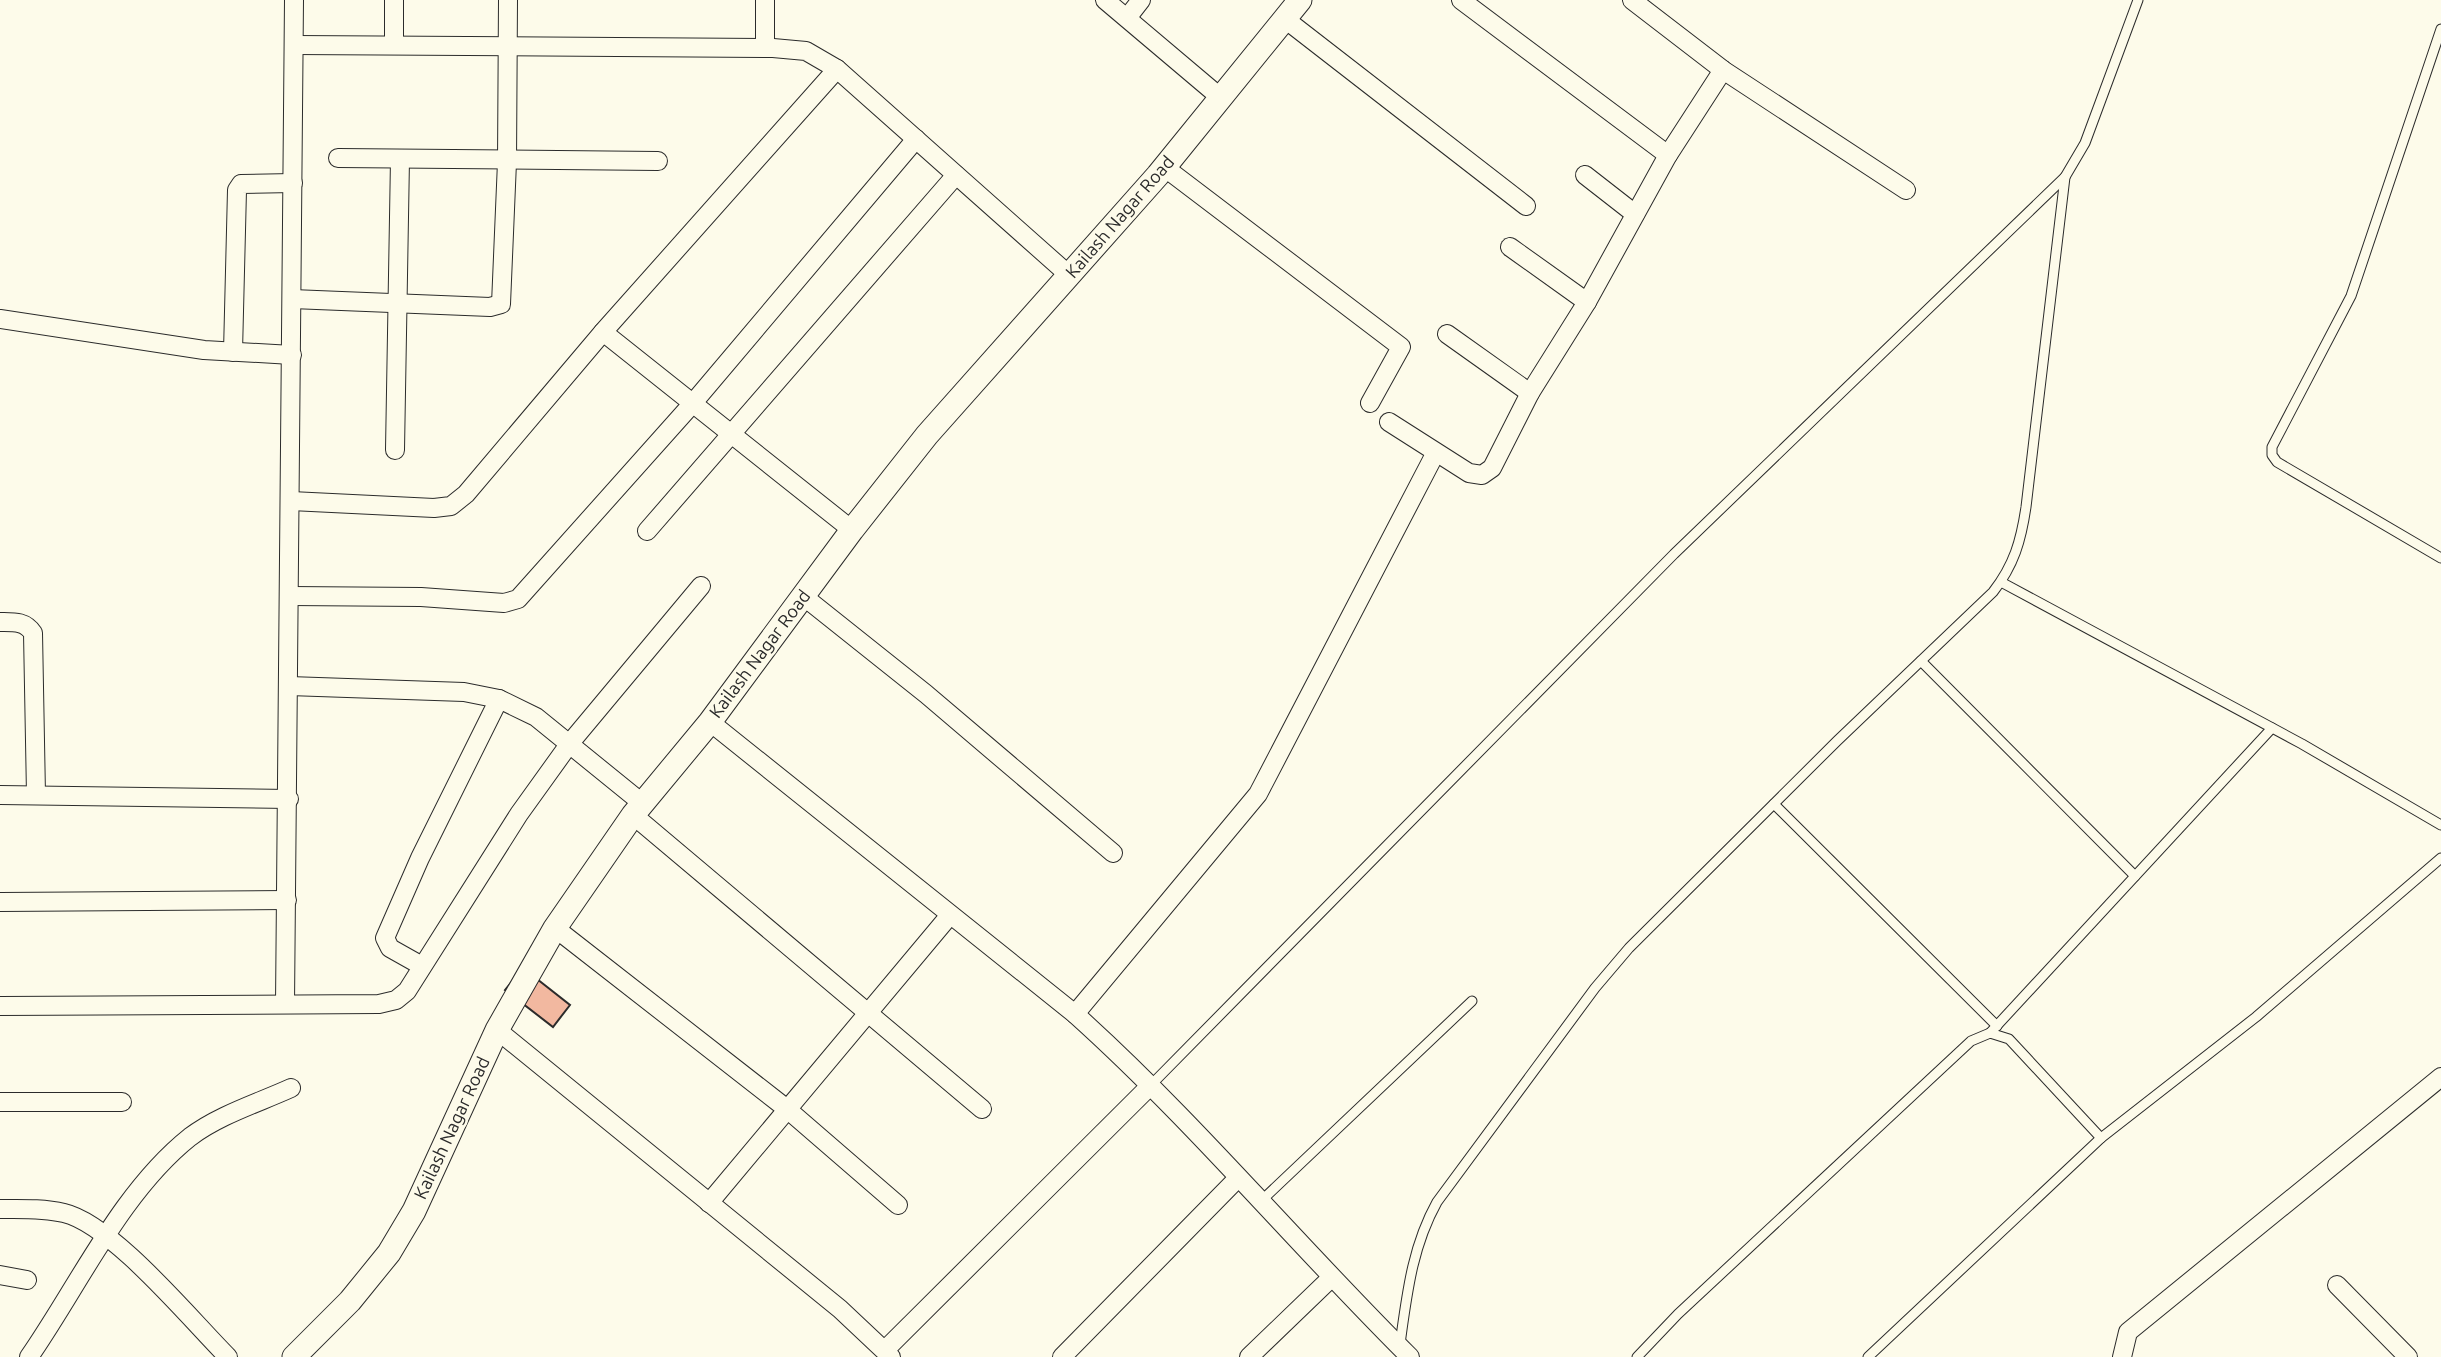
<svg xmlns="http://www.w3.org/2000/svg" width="2441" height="1357" font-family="Ubuntu,sans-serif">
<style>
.building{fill:#f2b8a0;stroke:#2b2b2b;stroke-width:2}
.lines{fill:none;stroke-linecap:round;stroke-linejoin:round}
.service-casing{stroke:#2b2b2b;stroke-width:11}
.minor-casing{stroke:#2b2b2b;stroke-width:20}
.tertiary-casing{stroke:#2b2b2b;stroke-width:25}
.service{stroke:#fdfbea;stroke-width:9}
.minor{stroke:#fdfbea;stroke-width:18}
.tertiary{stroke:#fdfbea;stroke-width:23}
.labels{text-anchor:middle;stroke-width:5;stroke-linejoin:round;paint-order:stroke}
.street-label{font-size:18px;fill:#2b2b2b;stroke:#fdfbea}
</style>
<rect width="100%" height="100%" fill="#fdfbea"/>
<polygon class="building" points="523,968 570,1005 553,1027 505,990"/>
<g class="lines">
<g class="service-casing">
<g id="service">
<polyline points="2441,29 2351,296 2272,447 2272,455 2277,462 2441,558"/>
<polyline points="2001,582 2302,744 2441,825"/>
<polyline points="1921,661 2135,876"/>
<polyline points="1774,804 1997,1026"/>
<polyline points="1990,1033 2272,728"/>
<polyline points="1150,1086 1674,554 2065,177 2085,143 2138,0"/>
<polyline points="1260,1202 1472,1001"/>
<path d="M1400,1344C1407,1294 1412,1247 1437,1202L1595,988L1629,948L1837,741L1993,592C2014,565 2021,541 2026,507L2065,177"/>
<polyline points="1637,1357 1678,1314 1971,1041 1990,1033 2009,1039 2101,1138"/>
<polyline points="1868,1357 2101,1138 2256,1017 2441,858"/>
</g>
</g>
<g class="minor-casing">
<g id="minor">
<polyline points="394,0 394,44"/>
<polyline points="1105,0 1221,98"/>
<polyline points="1461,0 1668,155"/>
<polyline points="1632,0 1723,70 1906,190"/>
<polyline points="1127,18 1141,0"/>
<polyline points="1285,19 1526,206"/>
<polyline points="294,45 773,48 806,51 837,69 1070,276"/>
<polyline points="765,48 765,0"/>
<polyline points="837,69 603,332 852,530"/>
<polyline points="338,158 658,161"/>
<polyline points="1164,167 1401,347 1370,403"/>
<polyline points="1585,175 1635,214"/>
<polyline points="1510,247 1587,302"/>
<polyline points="292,299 490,307 501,304 507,162 508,0"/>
<polyline points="0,319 204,350 292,355"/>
<polyline points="1447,334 1530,393"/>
<polyline points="233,352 237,190 241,184 293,183"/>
<polyline points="1389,422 1469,473 1482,475 1492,468 1530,393 1587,302 1668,155 1723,70"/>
<polyline points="395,450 400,159"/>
<polyline points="291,501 434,508 451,506 466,494 603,332"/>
<polyline points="647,531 956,175"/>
<polyline points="290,596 421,597 504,603 518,599 693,403 916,139"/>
<polyline points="803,596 926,694 1113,853"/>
<path d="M0,622C14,622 25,621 33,633L36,795"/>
<polyline points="289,686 464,692 499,699 536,717 642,803"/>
<path d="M710,722L1075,1014C1194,1121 1297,1245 1410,1357"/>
<polyline points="0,795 289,799"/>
<polyline points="633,815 982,1109"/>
<polyline points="0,902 287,900"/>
<polyline points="555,928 787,1109 898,1205"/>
<polyline points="422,966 390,948 385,938 420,858 499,699"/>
<polyline points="285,1004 294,0"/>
<polyline points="0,1006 379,1004 396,1000 407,991 519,814 570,743 701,586"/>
<polyline points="1075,1014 1258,794 1435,454"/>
<polyline points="497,1030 840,1309 891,1357"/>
<polyline points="0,1102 122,1102"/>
<polyline points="709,1203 950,915"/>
<path d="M0,1209C21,1209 43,1208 64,1213C112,1224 191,1320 228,1357"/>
<polyline points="0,1275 27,1280"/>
<polyline points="2337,1285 2408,1357"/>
<polyline points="885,1350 1149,1087"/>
<path d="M29,1357C79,1285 121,1192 190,1137C219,1115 258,1103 291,1088"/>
<polyline points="1062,1357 1238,1178"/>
<polyline points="1249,1357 1330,1279"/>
<polyline points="2122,1357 2128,1332 2441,1077"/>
</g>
</g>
<g class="tertiary-casing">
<polyline id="tertiary" points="294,1357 350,1301 389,1253 414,1211 497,1030 555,928 633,815 710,722 852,530 927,435 1158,175 1300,0"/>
</g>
<use href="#service" class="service"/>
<use href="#minor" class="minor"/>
<use href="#tertiary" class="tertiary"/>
</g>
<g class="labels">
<g class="street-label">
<text transform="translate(1120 217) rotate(-49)" y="6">Kailash Nagar Road</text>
<text transform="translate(760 654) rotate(-53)" y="6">Kailash Nagar Road</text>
<text transform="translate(452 1128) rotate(-65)" y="6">Kailash Nagar Road</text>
</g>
</g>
</svg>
